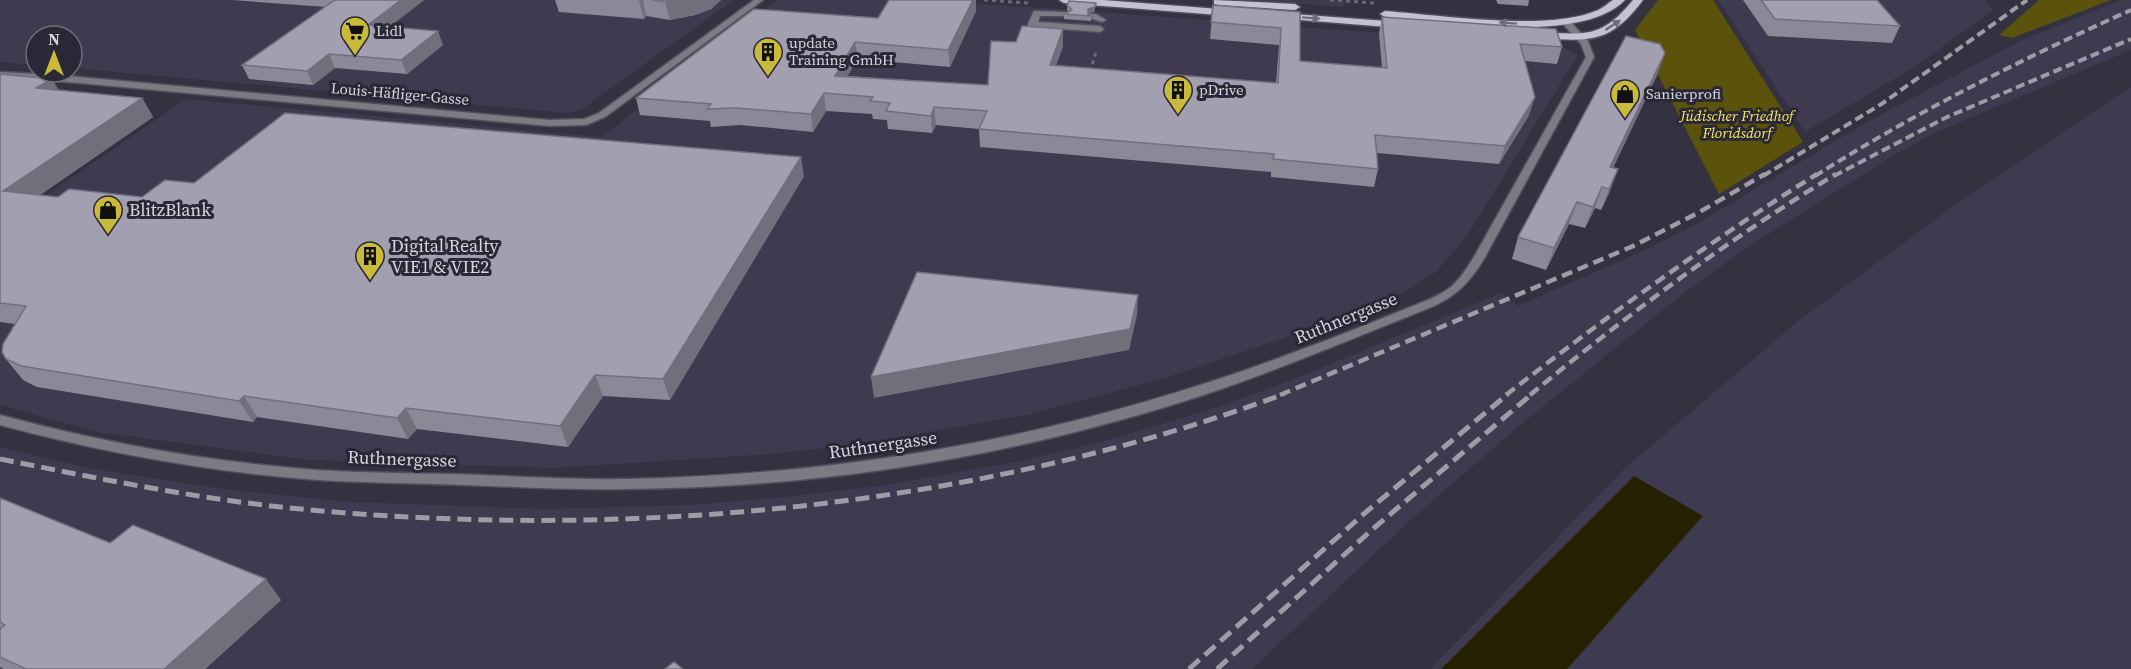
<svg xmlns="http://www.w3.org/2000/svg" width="2131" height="669" font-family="'Source Serif 4',serif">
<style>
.built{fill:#3e3a4f}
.green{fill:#5b530b}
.water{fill:#262201}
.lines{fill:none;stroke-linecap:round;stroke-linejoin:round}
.lane-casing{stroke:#514f5d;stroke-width:3}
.street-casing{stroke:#514f5d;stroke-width:3}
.primary-casing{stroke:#514f5d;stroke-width:3}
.path{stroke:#6a6976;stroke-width:3;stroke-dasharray:4 4;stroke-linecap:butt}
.lane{fill:#7c7b83;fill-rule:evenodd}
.street{fill:#7c7b83;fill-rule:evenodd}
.primary{fill:#c4c2d2;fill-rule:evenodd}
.rail-far2{stroke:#9e9ca7;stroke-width:4;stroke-dasharray:9 4.5;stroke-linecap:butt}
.rail-far1{stroke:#9e9ca7;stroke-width:4.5;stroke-dasharray:11 6;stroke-linecap:butt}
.rail{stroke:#9e9ca7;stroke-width:5;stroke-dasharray:14 7;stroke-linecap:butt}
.wall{fill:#8b8998}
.shaded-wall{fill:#716f7c}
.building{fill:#a29fb1;stroke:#716f7c;stroke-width:1.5}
.oneway{fill:#6f6d7c}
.labels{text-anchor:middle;stroke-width:6;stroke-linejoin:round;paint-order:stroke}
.far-poi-label{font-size:15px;fill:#d6d5de;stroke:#2a2836;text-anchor:start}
.far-street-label{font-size:15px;fill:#d6d5de;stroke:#2a2836}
.far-park-label{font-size:15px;font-style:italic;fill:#f9e75d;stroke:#2a2836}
.poi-label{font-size:18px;fill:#d6d5de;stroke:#2a2836;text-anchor:start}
.street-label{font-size:18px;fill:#d6d5de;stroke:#2a2836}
</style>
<rect width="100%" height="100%" fill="#343241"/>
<g class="built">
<polygon points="0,0 734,0 582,109 568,113 72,68 72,36 36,36 36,65 0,62"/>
<polygon points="777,0 934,0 1561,46 1578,55 1467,236 1436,272 1403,293 1290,336 1165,378 1027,415 861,444 773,454 553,468 308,460 98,432 0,405 0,227 186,99 602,137"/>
<polygon points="1249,0 1345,0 1344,7"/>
<polygon points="1718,0 1984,0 1993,10 1916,66 1805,132"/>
<polygon points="2121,0 2131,0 2131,50 1937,132 1897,153 1748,247 1685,292 1525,421 1415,516 1252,669 0,669 0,447 93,469 223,489 350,502 543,509 689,505 785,497 878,486 1017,462 1115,438 1215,408 1292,380 1501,293 1518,306 1641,252 1695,225 1865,123 2020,41"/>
<polygon points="2131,87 2131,669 1430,669 1626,467 1797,322 1952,207"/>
</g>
<g class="green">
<polygon points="1658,0 1713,0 1803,142 1719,194 1635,30"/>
<polygon points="2039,0 2111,0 2012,38 1999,35"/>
</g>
<polygon class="water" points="1634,476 1703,516 1567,669 1441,669"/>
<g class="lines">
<g class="lane-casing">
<g id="lane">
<polygon points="1034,11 1066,12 1070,14 1066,16 1040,16 1038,22 1100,26 1104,29 1100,32 1036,27 1033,32 1027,32 1028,24"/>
<polygon points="1090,14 1096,14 1106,20 1102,22 1090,18"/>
</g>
</g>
<g class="street-casing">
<g id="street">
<polygon points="754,0 763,0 605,117 586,125 549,126 57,81 0,78 0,72 57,75 549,120 584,119 599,113"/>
<path d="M1563,20H1569L1588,41L1594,57L1485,257C1471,281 1456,297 1429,308C1361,335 1293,364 1224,388C1169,407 1112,423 1055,437C915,471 770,488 626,489C572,490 518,487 464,485C416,483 367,483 318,480C210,472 104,453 0,425V415C104,443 209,462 316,470C362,473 408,473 454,474C513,476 571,480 630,479C861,474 1087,432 1303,349C1336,337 1370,323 1403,310C1419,303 1437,298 1451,287C1461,278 1467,268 1474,257L1586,57L1581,44L1563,24Z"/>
</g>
</g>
<g class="primary-casing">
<g id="primary">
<polygon points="1059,0 1103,0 1232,10 1237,13 1232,16 1064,3"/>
<polygon points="1214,0 1295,4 1300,7 1295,10 1218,5 1214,4"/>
<path d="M1613,0H1625C1582,45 1443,22 1385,17L1380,14L1385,11C1440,15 1549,32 1598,10C1603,8 1608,3 1613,0Z"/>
<path d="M1633,0H1643C1609,45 1590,41 1537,38L1532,35L1537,32C1585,34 1600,40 1633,0Z"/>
<polygon points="1280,13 1400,22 1405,25 1400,28 1276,18 1275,16"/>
</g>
</g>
<g class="path">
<polyline points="984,0 1028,3"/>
<polyline points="1330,0 1375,3"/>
<polyline points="1090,72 1096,52"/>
</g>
<use href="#lane" class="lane"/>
<use href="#street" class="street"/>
<use href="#primary" class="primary"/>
<g class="rail-far2">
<polyline points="1763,176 1883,103 2027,0"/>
<path d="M1815,176C1916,112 2022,59 2131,10"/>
<polyline points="1834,176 1947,117 2131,39"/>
</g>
<g class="rail-far1">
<polyline points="1280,395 1631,247 1696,214 1765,174"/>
<path d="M1506,395C1606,317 1709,242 1817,174"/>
<path d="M1530,395C1627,315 1729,239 1836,174"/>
</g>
<g class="rail">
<path d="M0,459C96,478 193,498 290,508C620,541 972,510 1284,394"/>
<polyline points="1189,669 1366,512 1508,394"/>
<polyline points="1217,669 1374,528 1532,394"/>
</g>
</g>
<g class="wall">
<polygon points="232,0 424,0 389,27 443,45 407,74 335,68 313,85 249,79 242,65 326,7"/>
<polygon points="555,0 721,0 711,9 695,15 670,20 646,16 644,19 559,12"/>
<polygon points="889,0 976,0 976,11 950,67 858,59 847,76 988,85 1016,42 1063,29 1063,46 1056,65 1276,83 1279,45 1210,39 1213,5 1300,12 1300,61 1382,68 1379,33 1382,17 1562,47 1557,64 1525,61 1529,115 1499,164 1377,153 1378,169 1374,187 1271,177 1271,172 980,147 979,129 936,125 932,133 888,129 887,120 873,119 872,114 826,111 813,132 740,125 711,127 710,121 640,115 636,98 878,18"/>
<polygon points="1496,0 1529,0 1528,6 1498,4"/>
<polygon points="1743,0 1877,0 1900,26 1892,43 1768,36"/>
<polygon points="1096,3 1094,12 1088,14 1091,16 1091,21 1064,19 1064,14 1069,12 1067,10 1067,5"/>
<polygon points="1658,73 1613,168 1610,191 1601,210 1595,208 1585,228 1569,224 1546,270 1512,259 1518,237"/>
<polygon points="0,74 59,90 142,98 153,117 40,195 58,197 142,197 194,183 804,176 670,400 603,396 568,447 417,429 408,439 257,417 253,422 37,387 23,380 6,359 15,324 0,322"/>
<polygon points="0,498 110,543 281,600 205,669 4,669 0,667"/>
</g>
<g class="shaded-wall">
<polygon points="401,0 424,0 374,39 368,25"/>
<polygon points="640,0 643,0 646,16 644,19 639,1"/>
<polygon points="678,0 721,0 711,9 695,15 670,20 665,2"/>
<polygon points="973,0 976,0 976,11 950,67 948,50"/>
<polygon points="1096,3 1094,12 1088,14 1088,9"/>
<polygon points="1063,29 1063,46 1050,82 1050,65"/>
<polygon points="438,31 443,45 407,74 401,60"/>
<polygon points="855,42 858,59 837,93 835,76"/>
<polygon points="1665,53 1658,73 1603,189 1610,167"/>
<polygon points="329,54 335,68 313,85 307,71"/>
<polygon points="52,79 63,97 36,88"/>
<polygon points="824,93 826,111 813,132 811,114"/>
<polygon points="1535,97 1529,115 1499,164 1505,146"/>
<polygon points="142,98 153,117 17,211 3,191"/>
<polygon points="934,107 936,125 932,133 931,116"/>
<polygon points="801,157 804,176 670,400 663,379"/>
<polygon points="1618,169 1610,191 1601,210 1609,189"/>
<polygon points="1602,187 1595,208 1585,228 1593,207"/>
<polygon points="1577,202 1569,224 1546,270 1554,248"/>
<polygon points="1138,295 1137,315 1129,350 874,398 871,377"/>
<polygon points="595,375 603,396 568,447 560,426"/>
<polygon points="244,396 257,417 253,422 239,401"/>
<polygon points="406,408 417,429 408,439 397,418"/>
<polygon points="266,579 281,600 205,669 164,669"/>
</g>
<g class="building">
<polygon points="335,0 401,0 368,25 438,31 401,60 329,54 307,71 242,65"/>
<polygon points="653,0 678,0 665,2"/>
<polygon points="889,0 973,0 948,50 855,42 835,76 988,85 991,41 1016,42 1022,26 1063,29 1050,65 1278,83 1281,28 1211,22 1213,5 1300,12 1300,61 1387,68 1382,17 1556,29 1562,47 1520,44 1535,97 1505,146 1375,135 1378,169 1273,159 1274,154 979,129 987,111 934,107 931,116 886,111 890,103 870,101 873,97 824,93 811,114 736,108 707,109 711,104 636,98 754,9 878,18"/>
<polygon points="1761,0 1877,0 1900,26 1775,19"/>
<polygon points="1069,1 1096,3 1095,7 1088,9 1088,14 1091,16 1064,14 1072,10 1067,5"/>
<polygon points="1626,36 1660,44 1665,53 1610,167 1618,169 1609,189 1602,187 1593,207 1577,202 1554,248 1518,237"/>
<polygon points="0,74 52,79 36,88 142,98 3,191 58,197 69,189 142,197 165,180 194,183 285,113 801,157 663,379 595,375 560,426 406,408 397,418 244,396 239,401 21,366 6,359 2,352 3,344 26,306 0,303"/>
<polygon points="917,272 1138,295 1130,329 871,377"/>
<polygon points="0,498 110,543 133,525 266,579 164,669 26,669 0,657 0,629 5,625 0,622"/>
<polygon points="674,662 683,669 665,669"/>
</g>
<defs><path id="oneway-solid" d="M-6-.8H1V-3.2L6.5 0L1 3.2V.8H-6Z" transform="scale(1.5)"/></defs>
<g class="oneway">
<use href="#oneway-solid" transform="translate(1311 18) rotate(4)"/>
<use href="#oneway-solid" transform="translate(1508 23) rotate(-176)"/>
<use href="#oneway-solid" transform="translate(1613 25) rotate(-33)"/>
</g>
<defs>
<g id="supermarket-pin" transform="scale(1.5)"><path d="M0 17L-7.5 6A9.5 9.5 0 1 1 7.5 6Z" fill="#caba39" stroke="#2a2836"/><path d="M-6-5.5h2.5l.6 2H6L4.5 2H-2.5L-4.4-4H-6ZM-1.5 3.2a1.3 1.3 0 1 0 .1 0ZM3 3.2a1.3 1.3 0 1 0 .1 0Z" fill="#111"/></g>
<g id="building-pin" transform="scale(1.5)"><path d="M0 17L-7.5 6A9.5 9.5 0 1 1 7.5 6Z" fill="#caba39" stroke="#2a2836"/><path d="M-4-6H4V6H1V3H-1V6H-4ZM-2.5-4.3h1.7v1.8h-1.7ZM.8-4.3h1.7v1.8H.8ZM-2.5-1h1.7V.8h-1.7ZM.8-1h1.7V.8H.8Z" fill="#111"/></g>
<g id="shop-pin" transform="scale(1.5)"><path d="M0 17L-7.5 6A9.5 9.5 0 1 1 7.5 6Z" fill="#caba39" stroke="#2a2836"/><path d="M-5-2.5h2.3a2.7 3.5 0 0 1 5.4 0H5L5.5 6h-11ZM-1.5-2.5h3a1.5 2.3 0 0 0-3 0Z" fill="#111"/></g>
</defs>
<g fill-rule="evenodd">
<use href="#supermarket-pin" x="355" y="31"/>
<use href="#building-pin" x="768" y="52"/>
<use href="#building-pin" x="1178" y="90"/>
<use href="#shop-pin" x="1625" y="94"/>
<use href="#shop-pin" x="108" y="210"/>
<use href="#building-pin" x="370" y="256"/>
</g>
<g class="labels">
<g class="far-poi-label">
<text x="376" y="36">Lidl</text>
<text x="789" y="48">update<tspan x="789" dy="17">Training GmbH</tspan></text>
<text x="1199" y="95">pDrive</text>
<text x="1646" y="99">Sanierprofi</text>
</g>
<g class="far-street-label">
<text transform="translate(400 94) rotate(5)" y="5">Louis-Häfliger-Gasse</text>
</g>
<g class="far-park-label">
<text x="1737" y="121">Jüdischer Friedhof<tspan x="1737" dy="17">Floridsdorf</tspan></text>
</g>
<g class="poi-label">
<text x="129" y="216">BlitzBlank</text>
<text x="391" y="252">Digital Realty<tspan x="391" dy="21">VIE1 &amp; VIE2</tspan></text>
</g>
<g class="street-label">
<text transform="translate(1346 318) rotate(-22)" y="6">Ruthnergasse</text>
<text transform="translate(883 445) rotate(-8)" y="6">Ruthnergasse</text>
<text transform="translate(402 459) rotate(2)" y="6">Ruthnergasse</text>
</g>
</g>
<g transform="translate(54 54)"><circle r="28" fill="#2a2836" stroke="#6f6d79" stroke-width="1.5"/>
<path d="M0-4.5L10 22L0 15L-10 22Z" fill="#caba39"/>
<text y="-9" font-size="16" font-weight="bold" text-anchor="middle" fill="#d6d5de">N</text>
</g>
</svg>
